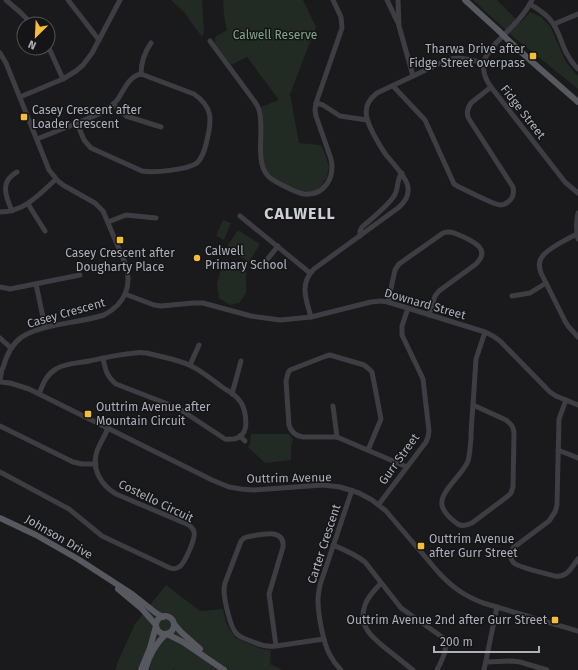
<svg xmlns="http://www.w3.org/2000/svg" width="578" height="670" font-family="'Fira Sans',sans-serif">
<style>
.green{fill:#212a23}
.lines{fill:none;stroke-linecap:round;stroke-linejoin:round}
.minor{stroke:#3d3d43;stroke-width:5}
.major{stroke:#575860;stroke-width:6}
.major-bridge{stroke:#575860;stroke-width:6}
.poi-dot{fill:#f3bd3a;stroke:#151517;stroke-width:1.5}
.labels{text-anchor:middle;stroke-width:3;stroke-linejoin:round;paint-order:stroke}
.park-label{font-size:12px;fill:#83a687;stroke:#151517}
.poi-label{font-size:12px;fill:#acb0bb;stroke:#151517;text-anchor:start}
.street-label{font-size:12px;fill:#acb0bb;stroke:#151517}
.district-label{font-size:16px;font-weight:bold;letter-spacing:1px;fill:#cdcfd7;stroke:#151517}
</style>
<rect width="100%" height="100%" fill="#1a1a1c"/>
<g class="green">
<polygon points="171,0 202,0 204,33 202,37 184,12"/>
<polygon points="223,0 303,0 316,27 290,94 299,143 321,145 325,154 329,167 327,177 322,185 316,191 306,193 296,191 271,177 263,166 261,107 279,100 247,57 231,65 215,43 215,37 227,30 224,16"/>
<polygon points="473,0 497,0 520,23 530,12 541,17 550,26 566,62 574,72 578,75 578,89 511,35"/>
<polygon points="223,220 231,223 224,240 216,236"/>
<polygon points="238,230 260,244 249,262 226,248"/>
<polygon points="229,263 240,264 246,271 246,293 239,303 230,305 219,298 217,283 222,266"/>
<polygon points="251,434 289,434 293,439 291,446 291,460 265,463 248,447 250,444"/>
<polygon points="166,585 200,611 223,609 226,622 230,630 236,638 262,649 271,650 270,664 282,670 175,670 172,669 172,670 115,670 118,661 135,624"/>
</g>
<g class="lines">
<g class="minor">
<polyline points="6,0 21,13 32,24"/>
<polyline points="68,0 99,40"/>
<polyline points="387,0 398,23"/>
<polyline points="398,0 399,26 413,76"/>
<path d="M532,0C524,17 508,30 496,43C492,49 486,54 484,61C482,71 485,79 491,87L565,182L578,193"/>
<path d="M530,4C538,9 547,14 552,22C559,31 561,43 567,54C570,60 573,64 578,69"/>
<polyline points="554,24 578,14"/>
<path d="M210,41L255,102C257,105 258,107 259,110C265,129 254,161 268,176C273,181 279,183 284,186C290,189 297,193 304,194C325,196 335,177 331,159L316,116L315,110L316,103L342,28L341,17L333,0"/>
<polyline points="48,46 63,79"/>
<path d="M0,53L6,63L49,170L58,181L63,185L95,203L103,211L125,263C133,285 125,304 104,315C88,320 72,322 56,325C27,331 11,337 3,368L2,369L0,380"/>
<path d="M141,74C141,62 144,53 151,43"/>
<path d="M393,86L425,120L454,184L459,187C468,191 492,204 500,205C504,205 507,203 509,201C514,197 514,192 513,187L469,119C466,114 467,109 471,103L491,87"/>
<polyline points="20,97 63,79 76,71 83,65 92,53 120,0"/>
<polyline points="316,103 323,105 340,116 367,120"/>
<polyline points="113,104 126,116 161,127"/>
<path d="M37,139L77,123L84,140L91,148L142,171C154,173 187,170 197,163C203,157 205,149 207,140C212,120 213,107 194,94L141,74C129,76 124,90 118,99C108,112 92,117 77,123"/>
<polyline points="28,204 45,231"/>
<path d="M12,211C5,195 0,181 17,172"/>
<path d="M0,212C24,212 40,194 56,179"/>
<path d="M578,213C576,222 576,230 578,239"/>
<polyline points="240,216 310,273"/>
<polyline points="108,222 126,215 156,218"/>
<path d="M577,234C569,238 546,250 542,257C538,262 539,267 541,273L565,321L568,326L578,337"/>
<path d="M360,236V231L362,227C371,219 388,206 394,196C399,189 396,180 402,173"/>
<polyline points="262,266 278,246"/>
<polyline points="36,284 45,327"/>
<polyline points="0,287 10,289 80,275"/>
<polyline points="125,294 154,305 161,306 193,303 203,303 251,316 280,320 311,317 371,302 381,301 388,302 485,332 493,336 500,341 550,392 556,396 578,405"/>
<polyline points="512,296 530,293 546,283"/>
<path d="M388,302L395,270L399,264L443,233C451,230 456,234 464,237C476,243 490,250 476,264L439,291L435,296L429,315"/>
<path d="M311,317C306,299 299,284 314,269L398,208C421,189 400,172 387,156C382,150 378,142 374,135C366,120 360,106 377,93L447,60C459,56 471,60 484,63"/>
<polyline points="0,338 11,348"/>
<polyline points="190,365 199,345"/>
<path d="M0,382L10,383L29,389L212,480L229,487L241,489L253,490L323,485L340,487L359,493L372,500L386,511L439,573C453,588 465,596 483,603L578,631"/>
<path d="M39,394C43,384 46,375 56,369C65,363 79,363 89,361C104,358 120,354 135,353C139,352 143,353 147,353C161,357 176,359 189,365C201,370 211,379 222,387C228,391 235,394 239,400C245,406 248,424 244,432C240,439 232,440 225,439L178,408L116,384C107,377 105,369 103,358"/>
<polyline points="232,394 241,361"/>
<path d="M566,400L559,419L557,505L555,512L549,521L513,548C510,553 509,558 514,563C518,567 547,574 555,576C567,578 571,568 578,559"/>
<path d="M473,405C472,417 471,428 471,439C470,446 470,454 468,461C464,473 439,492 442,505C443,511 450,518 455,522C460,527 466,526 472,523L508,496L511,493L513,487L514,432C513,426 511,424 506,420L473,405L476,359L485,332"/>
<polyline points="333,406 337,437"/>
<polyline points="0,426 73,462 82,464 96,464"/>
<polyline points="240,436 245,441"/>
<path d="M368,450L381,419L372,372L369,369L364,365L330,355L326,356L290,370L288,373L286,381L289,425C291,432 295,436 303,437H337L407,467"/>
<polyline points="558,450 578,458"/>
<path d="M0,472L69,509L102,536L170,568C173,569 176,569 179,567C184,565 196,538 194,532C194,529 191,527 189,525L116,494C101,485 91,469 97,451C100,443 105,436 108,428"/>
<polyline points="379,504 426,442 428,437 429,431 423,379 402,335 402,326 408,308"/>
<path d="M333,545C345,550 355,554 365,562L401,608L442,637C450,648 442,659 437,670"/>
<path d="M381,583C375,590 368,596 365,605C357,627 374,639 389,651C397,657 405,664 413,670"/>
<path d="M276,646L269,594L283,547C285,527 259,535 247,537L244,538L241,541L225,583L224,589C224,599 230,628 237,634C241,638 246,639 251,641C260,645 266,647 276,646L324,639"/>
<polyline points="486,662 512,661 520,662 547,670"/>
<path d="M341,670C337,666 333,661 330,655C323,643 318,614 318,600C318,595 319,590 320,585L352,490"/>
<polyline points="484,670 497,607"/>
</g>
<g class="major">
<polyline points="465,0 499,31"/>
<polyline points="508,40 530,60 578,102"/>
<polyline points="0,518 36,535 78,559 132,594 156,613 163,617"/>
<polyline points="118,589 142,609 156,625"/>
<circle cx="165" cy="625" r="9"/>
<polyline points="174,624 181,632 200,649"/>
<polyline points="167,634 183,642 224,670"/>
<polyline points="141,670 150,648 156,626"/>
<path d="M145,670C149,656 155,644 166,634"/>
</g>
<polyline class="major-bridge" points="499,31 508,40"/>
</g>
<g class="poi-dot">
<rect x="529" y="52" width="8" height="8" rx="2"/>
<rect x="20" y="113" width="8" height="8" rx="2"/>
<rect x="116" y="236" width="8" height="8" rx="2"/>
<circle cx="197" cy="258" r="4"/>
<rect x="84" y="410" width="8" height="8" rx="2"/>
<rect x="417" y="542" width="8" height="8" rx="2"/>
<rect x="551" y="616" width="8" height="8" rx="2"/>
</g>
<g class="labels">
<g class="park-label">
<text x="275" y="39">Calwell Reserve</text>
</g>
<g class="poi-label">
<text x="525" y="53" text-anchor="end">Tharwa Drive after<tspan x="525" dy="14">Fidge Street overpass</tspan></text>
<text x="32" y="114">Casey Crescent after<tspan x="32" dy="14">Loader Crescent</tspan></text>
<text x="205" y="255">Calwell<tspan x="205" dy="14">Primary School</tspan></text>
<text x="120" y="257" text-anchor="middle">Casey Crescent after<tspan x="120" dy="14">Dougharty Place</tspan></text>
<text x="96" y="411">Outtrim Avenue after<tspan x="96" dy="14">Mountain Circuit</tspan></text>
<text x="429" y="543">Outtrim Avenue<tspan x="429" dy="14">after Gurr Street</tspan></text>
<text x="547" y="624" text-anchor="end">Outtrim Avenue 2nd after Gurr Street</text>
</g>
<g class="street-label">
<text transform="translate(523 112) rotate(52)" y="4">Fidge Street</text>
<text transform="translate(425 304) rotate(16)" y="4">Downard Street</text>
<text transform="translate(66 313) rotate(-16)" y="4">Casey Crescent</text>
<text transform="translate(399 459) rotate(-54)" y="4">Gurr Street</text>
<text transform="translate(289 478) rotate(-1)" y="4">Outtrim Avenue</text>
<text transform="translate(156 501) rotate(26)" y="4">Costello Circuit</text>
<text transform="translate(59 537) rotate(30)" y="4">Johnson Drive</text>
<text transform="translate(324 544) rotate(-72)" y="4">Carter Crescent</text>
</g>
<g class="district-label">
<text x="300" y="219">CALWELL</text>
</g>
</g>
<g transform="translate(36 36) rotate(204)"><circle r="19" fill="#151517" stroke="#515359"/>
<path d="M0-3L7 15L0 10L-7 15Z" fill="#f3bd3a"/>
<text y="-6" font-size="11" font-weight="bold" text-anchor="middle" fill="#acb0bb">N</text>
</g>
<path d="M434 646v6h105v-6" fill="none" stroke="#acb0bb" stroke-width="2"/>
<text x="440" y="646" font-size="12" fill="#acb0bb" stroke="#151517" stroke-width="3" paint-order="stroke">200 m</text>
</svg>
